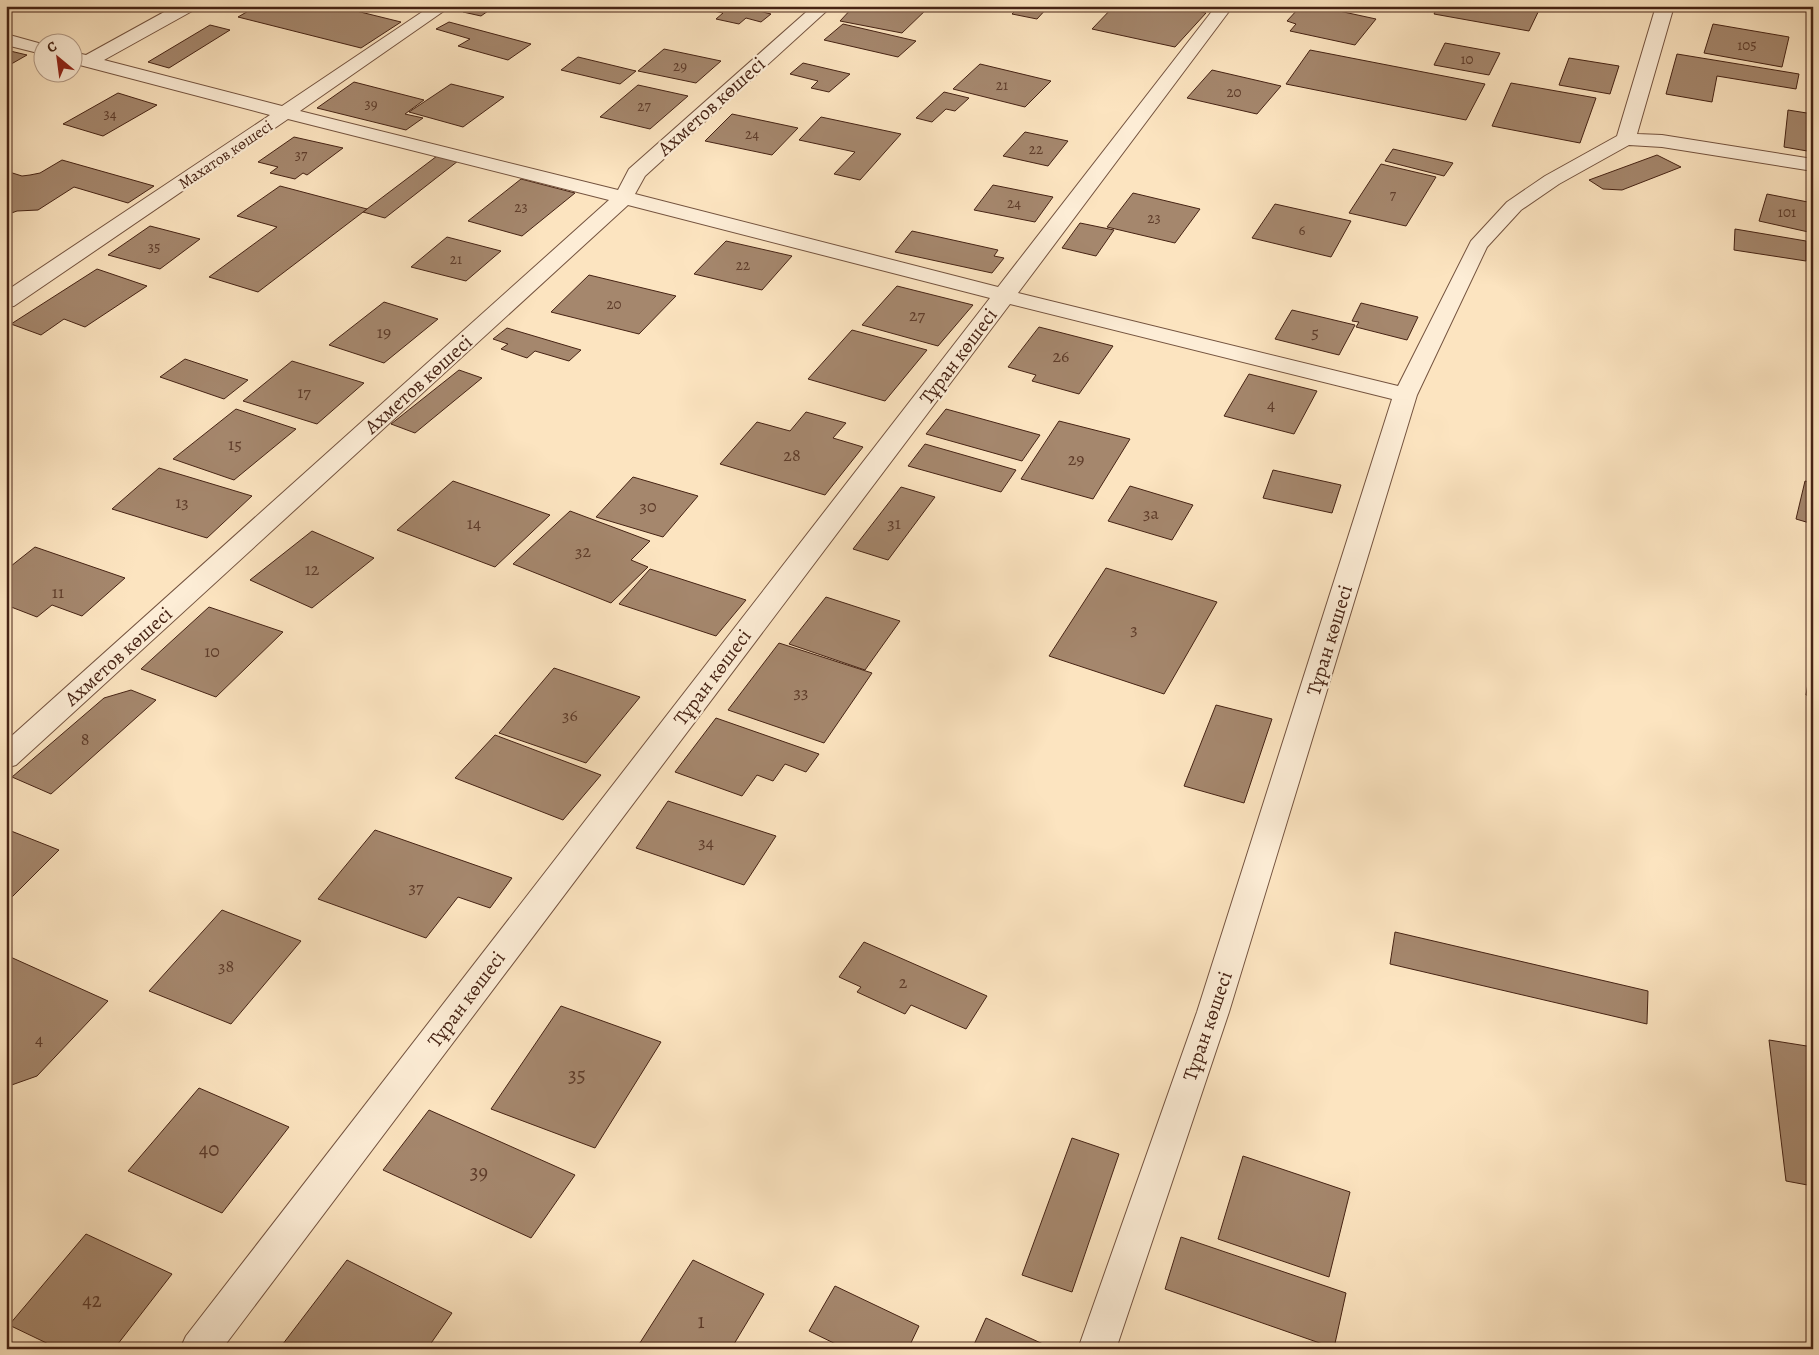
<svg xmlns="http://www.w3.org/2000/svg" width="1819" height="1355" font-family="Alegreya,serif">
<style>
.building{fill:#a5876d;stroke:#462314}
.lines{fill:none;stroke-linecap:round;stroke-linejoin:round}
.minor-casing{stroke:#74533f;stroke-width:2}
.minor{fill:#fdedd6;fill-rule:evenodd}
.labels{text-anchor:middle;stroke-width:4.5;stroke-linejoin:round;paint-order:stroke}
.far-number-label{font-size:15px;fill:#5e3c2a}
.far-street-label{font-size:16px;fill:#462314;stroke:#fdedd6}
.number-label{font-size:18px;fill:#5e3c2a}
.street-label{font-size:20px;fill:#462314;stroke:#fdedd6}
.near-number-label{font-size:21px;fill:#5e3c2a}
</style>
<rect width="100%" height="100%" fill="#fce4c0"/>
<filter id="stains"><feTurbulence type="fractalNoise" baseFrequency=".004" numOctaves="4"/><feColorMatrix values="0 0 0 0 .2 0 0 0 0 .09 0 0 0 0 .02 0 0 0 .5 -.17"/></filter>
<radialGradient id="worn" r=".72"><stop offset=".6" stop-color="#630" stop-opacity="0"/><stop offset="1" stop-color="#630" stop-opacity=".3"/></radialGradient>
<g class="building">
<polygon points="257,6 336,6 401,22 361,48 238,17"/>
<polygon points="472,6 495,6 481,16 463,12"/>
<polygon points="715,6 739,6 771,14 761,22 746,18 739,24 716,19 723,13 709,10"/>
<polygon points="854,6 930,6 902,33 840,21"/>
<polygon points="1020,6 1049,6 1037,19 1012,14"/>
<polygon points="1114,6 1174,6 1206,13 1175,47 1092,29"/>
<polygon points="1309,6 1316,6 1376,19 1355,45 1290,31 1296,24 1287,21 1298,9 1305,11"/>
<polygon points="1438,6 1541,6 1529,31 1434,14"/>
<polygon points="449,22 531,44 508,60 458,46 470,39 436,29"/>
<polygon points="843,24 916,41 898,57 824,40"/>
<polygon points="1713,24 1789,37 1782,67 1704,53"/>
<polygon points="210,25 230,30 169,68 148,62"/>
<polygon points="1445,43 1500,53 1489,75 1434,65"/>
<polygon points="664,49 721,61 696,83 638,71"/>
<polygon points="6,50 27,55 6,67"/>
<polygon points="1310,50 1485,84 1466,120 1286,84"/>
<polygon points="1677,54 1799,74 1796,89 1717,76 1712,102 1666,94"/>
<polygon points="578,57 636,71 620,84 561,70"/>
<polygon points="1569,58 1619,66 1610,94 1559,85"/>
<polygon points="803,63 850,74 829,92 811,88 818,81 790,74"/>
<polygon points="980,64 1051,81 1025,107 953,89"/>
<polygon points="1212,70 1281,86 1257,114 1187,98"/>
<polygon points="354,82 424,100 405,114 423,118 406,130 317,108"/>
<polygon points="1511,83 1596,98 1580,143 1492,126"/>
<polygon points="451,84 504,97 463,127 409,112"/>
<polygon points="638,85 688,96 650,129 600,117"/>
<polygon points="944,92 969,98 955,111 946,109 932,122 916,118"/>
<polygon points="118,93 157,105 103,136 63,124"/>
<polygon points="1788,110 1813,114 1813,152 1784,147"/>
<polygon points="732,114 798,128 772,155 705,141"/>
<polygon points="821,117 901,134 860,180 834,174 855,152 799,140"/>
<polygon points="1025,132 1068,141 1048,166 1003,156"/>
<polygon points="294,137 343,148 307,175 303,173 295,179 270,173 278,167 258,162"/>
<polygon points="1393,149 1453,163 1444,176 1385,161"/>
<polygon points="1657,155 1681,167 1622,190 1603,189 1589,180"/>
<polygon points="437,156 458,161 385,218 363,212"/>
<polygon points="62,160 154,186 128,203 74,187 38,210 17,211 6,215 6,171 22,176 30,175 40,173"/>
<polygon points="1381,164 1436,177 1406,226 1349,213"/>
<polygon points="521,179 575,193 522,236 468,221"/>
<polygon points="993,185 1053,197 1035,222 974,210"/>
<polygon points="280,186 367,209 258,292 209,277 277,227 237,216"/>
<polygon points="1133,193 1200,209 1175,243 1107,227"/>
<polygon points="1767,194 1813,203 1813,233 1759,221"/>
<polygon points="1275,204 1351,221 1331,257 1252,238"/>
<polygon points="1080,223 1114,230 1096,256 1062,248"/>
<polygon points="150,226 200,239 160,269 108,255"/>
<polygon points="1735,229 1806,241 1806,261 1734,250"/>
<polygon points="912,231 998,250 994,256 1004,258 992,273 895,252"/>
<polygon points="447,237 501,251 466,281 411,267"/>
<polygon points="726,241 792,256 762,290 694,274"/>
<polygon points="97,269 147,286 85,327 64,319 41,335 11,324"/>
<polygon points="589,275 676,296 639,334 551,312"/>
<polygon points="897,286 973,305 938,346 862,325"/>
<polygon points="384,302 438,319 384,363 329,345"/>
<polygon points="1361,303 1418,317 1407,340 1356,327 1359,322 1352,321"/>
<polygon points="1292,310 1355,325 1339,355 1275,339"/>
<polygon points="1039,327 1113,346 1079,394 1032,381 1036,375 1008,367"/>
<polygon points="507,328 581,350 569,361 535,351 527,358 501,349 508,344 493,339"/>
<polygon points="852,330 927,350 885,401 808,379"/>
<polygon points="185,359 248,380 224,399 160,377"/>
<polygon points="292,361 364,383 317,424 243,401"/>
<polygon points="459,370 482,378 415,433 391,424"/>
<polygon points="1249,374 1317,391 1294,434 1224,416"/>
<polygon points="236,409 296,429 234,480 173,459"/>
<polygon points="946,409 1040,435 1022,461 926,434"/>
<polygon points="806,412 846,423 833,438 863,447 825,495 720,464 757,422 790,431"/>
<polygon points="1059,421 1130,439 1093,499 1021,479"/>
<polygon points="925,444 1016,470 1001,492 908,466"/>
<polygon points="159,468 252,496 207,538 112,509"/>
<polygon points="1273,470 1341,485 1332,513 1263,498"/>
<polygon points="633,477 698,496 663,537 596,517"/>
<polygon points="453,481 550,515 495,567 397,530"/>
<polygon points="1805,481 1813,483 1813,524 1796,519"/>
<polygon points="1130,486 1193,505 1172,540 1108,521"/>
<polygon points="901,487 935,497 888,560 853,549"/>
<polygon points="570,511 650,541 631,560 648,567 611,603 513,564"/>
<polygon points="312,531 374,558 312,608 250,580"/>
<polygon points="35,547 125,578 82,616 52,605 37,617 6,605 6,570"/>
<polygon points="1106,568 1217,602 1164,694 1049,656"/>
<polygon points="650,569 746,600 716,636 619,604"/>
<polygon points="826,597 900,621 865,670 789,644"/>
<polygon points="209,607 283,632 216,697 141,669"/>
<polygon points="779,643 872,673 824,743 728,710"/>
<polygon points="1813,654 1813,696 1806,695"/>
<polygon points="554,668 640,697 586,763 499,733"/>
<polygon points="131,690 156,700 51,794 12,777 104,698"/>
<polygon points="1216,705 1272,719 1244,803 1184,786"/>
<polygon points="716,718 819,754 806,772 785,764 773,781 757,775 742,796 675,772"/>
<polygon points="495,735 601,775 563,820 455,778"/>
<polygon points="668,801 776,836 744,885 636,848"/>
<polygon points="6,829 59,850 6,903"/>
<polygon points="375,830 512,878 490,908 458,897 426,938 318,899"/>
<polygon points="222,910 301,941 231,1024 149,991"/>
<polygon points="1395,932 1648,991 1647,1024 1390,964"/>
<polygon points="864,942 987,996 966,1029 911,1005 905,1014 857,992 861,987 839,977"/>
<polygon points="6,955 108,1001 37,1076 6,1087"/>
<polygon points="561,1006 661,1042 595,1148 491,1109"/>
<polygon points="1769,1040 1813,1047 1813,1186 1786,1181"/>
<polygon points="199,1088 289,1127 222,1213 128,1171"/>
<polygon points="429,1110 575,1175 531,1238 383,1170"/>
<polygon points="1072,1138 1119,1154 1072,1292 1022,1275"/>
<polygon points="1243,1156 1350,1192 1329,1277 1218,1239"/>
<polygon points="86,1234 172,1274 114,1349 59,1349 9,1325"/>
<polygon points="1181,1237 1346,1293 1334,1348 1165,1289"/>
<polygon points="347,1260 452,1313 427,1349 279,1349"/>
<polygon points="693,1260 764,1294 731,1349 636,1349"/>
<polygon points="835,1286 919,1326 908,1349 846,1349 809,1331"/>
<polygon points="986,1318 1054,1349 972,1349"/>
</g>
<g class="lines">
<g class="minor-casing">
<g id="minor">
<polygon points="175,6 196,6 194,10 104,60 282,106 431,6 451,6 300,111 618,190 629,169 813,6 832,6 645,176 635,194 998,287 1216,6 1233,6 1018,293 1398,386 1471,241 1507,202 1545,176 1617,136 1656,6 1674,6 1637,134 1662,135 1813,159 1813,171 1662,147 1629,145 1559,184 1521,210 1487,247 1417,395 1229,1012 1116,1349 1078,1349 1197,1012 1392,399 1010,304 222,1349 180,1349 186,1336 990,298 628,205 16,765 6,768 6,741 609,200 288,119 14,306 6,307 6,291 270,115 72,63 72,52 86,55"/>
<polygon points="6,34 42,44 42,54 6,45"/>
</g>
</g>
<use href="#minor" class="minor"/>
</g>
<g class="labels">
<g class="far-number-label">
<text x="1747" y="50">105</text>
<text x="1467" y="64">10</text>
<text x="680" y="71">29</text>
<text x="1002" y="90">21</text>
<text x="1234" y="97">20</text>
<text x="371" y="109">39</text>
<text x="644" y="111">27</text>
<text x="110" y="119">34</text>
<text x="752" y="139">24</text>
<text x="1036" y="154">22</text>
<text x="301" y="160">37</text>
<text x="1393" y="200">7</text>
<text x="1014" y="208">24</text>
<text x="521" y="212">23</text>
<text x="1787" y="217">101</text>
<text x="1154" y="223">23</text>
<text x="1302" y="235">6</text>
<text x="154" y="252">35</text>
<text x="456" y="264">21</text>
<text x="743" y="270">22</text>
<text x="614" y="309">20</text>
</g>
<g class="far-street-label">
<text transform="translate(225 154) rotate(-34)" y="6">Махатов көшесі</text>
</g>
<g class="number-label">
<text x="917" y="321">27</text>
<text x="384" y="338">19</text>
<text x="1315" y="338">5</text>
<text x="1061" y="362">26</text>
<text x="304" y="398">17</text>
<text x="1271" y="410">4</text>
<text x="235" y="450">15</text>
<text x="792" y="461">28</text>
<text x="1076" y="465">29</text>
<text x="182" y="508">13</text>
<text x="648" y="512">30</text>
<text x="1151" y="519">3а</text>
<text x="474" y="529">14</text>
<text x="894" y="529">31</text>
<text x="583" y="557">32</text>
<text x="312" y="575">12</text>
<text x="58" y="598">11</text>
<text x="1134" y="635">3</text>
<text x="212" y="657">10</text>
<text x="801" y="698">33</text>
<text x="570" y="721">36</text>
<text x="85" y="745">8</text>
<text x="706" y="848">34</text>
<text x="416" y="893">37</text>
<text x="226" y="972">38</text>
<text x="903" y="988">2</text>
<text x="39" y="1045">4</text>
</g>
<g class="street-label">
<text transform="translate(711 106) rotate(-42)" y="7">Ахметов көшесі</text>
<text transform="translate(958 356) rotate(-53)" y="7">Тұран көшесі</text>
<text transform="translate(418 384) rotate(-42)" y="7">Ахметов көшесі</text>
<text transform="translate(1329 640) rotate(-73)" y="7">Тұран көшесі</text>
<text transform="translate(118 656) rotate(-42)" y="7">Ахметов көшесі</text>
<text transform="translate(712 677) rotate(-53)" y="7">Тұран көшесі</text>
<text transform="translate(466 999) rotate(-53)" y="7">Тұран көшесі</text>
<text transform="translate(1207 1026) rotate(-71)" y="7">Тұран көшесі</text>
</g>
<g class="near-number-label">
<text x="577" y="1082">35</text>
<text x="209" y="1156">40</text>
<text x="479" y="1179">39</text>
<text x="92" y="1307">42</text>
<text x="701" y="1328">1</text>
</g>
</g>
<rect width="1819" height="1355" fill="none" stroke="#fce4c0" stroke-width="25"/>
<rect x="8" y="8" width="1804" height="1340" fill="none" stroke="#462314" stroke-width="2.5"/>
<rect x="12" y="12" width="1794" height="1330" fill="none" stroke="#462314"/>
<g transform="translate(58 58) rotate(331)"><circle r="24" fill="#fdedd6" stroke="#b49c88"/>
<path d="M0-4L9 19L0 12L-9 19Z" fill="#8f2418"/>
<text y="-8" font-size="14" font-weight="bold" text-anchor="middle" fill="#462314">С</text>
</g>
<rect width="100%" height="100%" filter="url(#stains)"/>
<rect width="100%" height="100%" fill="url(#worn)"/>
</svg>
